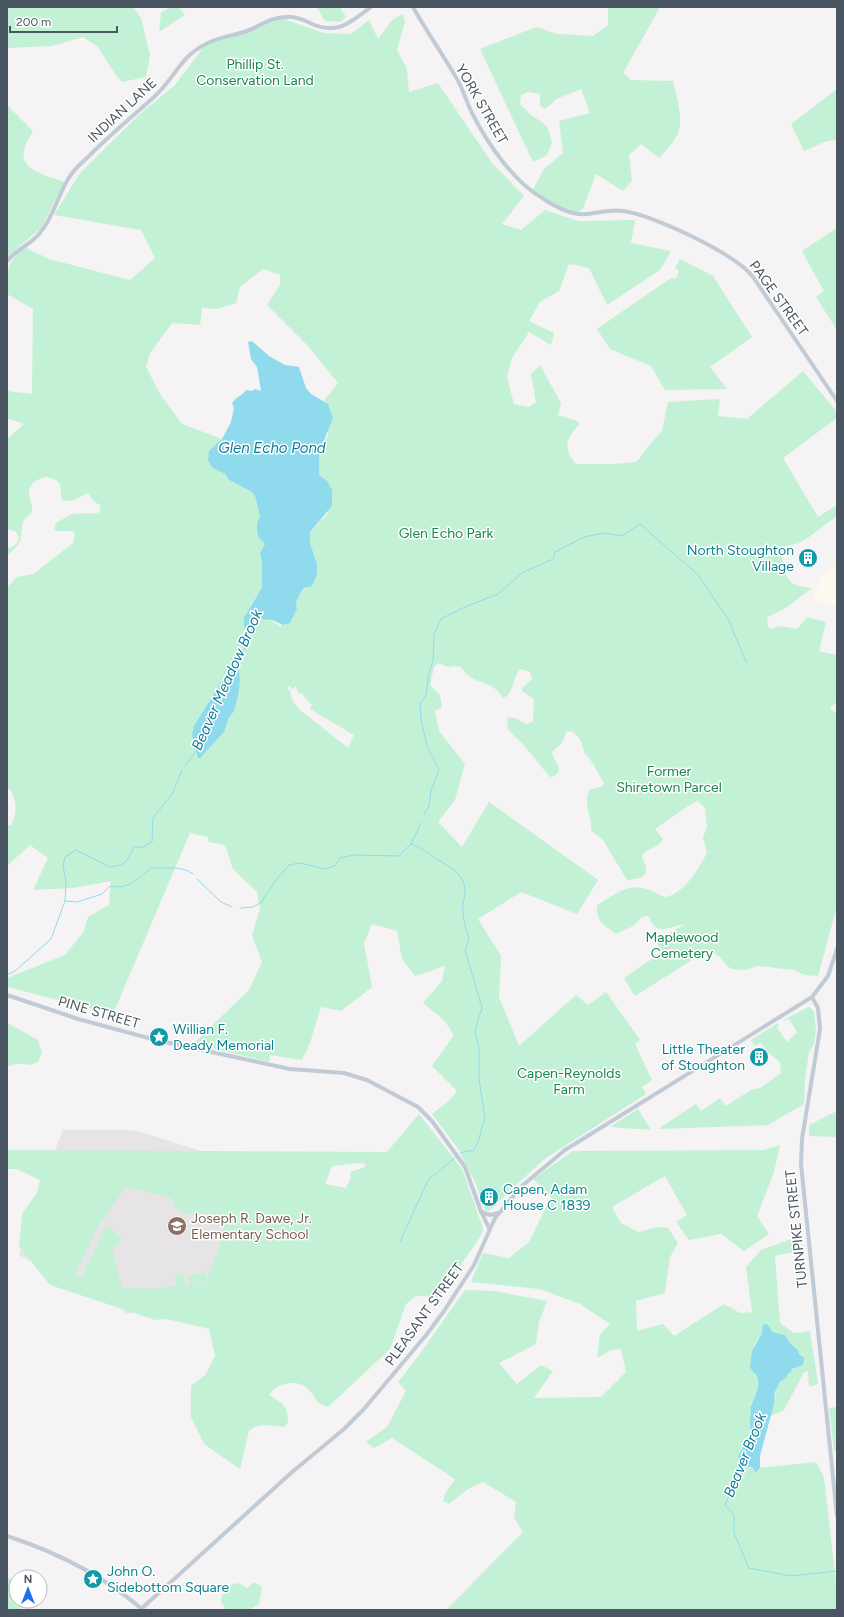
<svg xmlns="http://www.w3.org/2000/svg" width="844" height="1617" font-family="Figtree,sans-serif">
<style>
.commercial{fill:#fdf9ef}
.education{fill:#e6e4e5}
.green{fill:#c3f1d5;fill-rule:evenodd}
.water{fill:#90daee}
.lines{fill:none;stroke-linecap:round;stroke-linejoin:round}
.stream{stroke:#90daee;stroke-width:1}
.secondary{stroke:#c1cbd6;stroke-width:4}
.labels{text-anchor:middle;stroke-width:3;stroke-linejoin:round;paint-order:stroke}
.park-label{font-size:14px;fill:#17864f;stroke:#fff}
.street-label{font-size:14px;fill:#4a5661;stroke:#fff}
.culture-label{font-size:14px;fill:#0d838f;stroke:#fff;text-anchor:start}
.education-label{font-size:14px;fill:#785e54;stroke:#fff;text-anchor:start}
.water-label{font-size:15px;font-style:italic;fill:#0c7c9b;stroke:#fff}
</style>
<rect width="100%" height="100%" fill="#f5f3f3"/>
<polygon class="commercial" points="837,564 837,606 811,601 822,575"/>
<polygon class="education" points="63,1130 128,1130 137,1131 350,1197 253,1312 125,1313 124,1308 116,1306 19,1255 44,1178"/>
<g class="green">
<polygon points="7,7 133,7 141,18 150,55 146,77 122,82 115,74 98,47 83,37 52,46 7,48"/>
<polygon points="170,7 179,7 185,15 159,32 161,13"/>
<polygon points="317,7 340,7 346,17 340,22 325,21"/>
<path d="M608,7H660L623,73L631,80L673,81C676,96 684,119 678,133C674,142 666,151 659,158L641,144L629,155L632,181L623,191L596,174L583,208L578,213L561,208L532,191L544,169L563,153L559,121L590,113L581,89L556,99L545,109L540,106V94L529,92L521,95L520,104L532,116L542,122L548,128L552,143L547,155L533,162L480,49L536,27L557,34L593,36L608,25Z"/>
<path d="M403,14L405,22L397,50L407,69L409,92L438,83L492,163L524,196L502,224L521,230L545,210L578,221L635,220L631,243L671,251L660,270L607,305L589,268L569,264L559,291L540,302L529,321L554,333L551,345L529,332L512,358L507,377L514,404L529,407L536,402L531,374L540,365L561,403L558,415L577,421L579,424C577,428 573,431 571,435C564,444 568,456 576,464H615L635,462L640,458L645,450L662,431L668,402L720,399L718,416L747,419L803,371L837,412V418L783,458L818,517L837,505V516C826,523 810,538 799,543C794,545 788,544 784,548C778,555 786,581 794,584C799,587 807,587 812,588L787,607L768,617C767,621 767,625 770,629L779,626L797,629L807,617L826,622L819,651L837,655V703L831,706V709L837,714V906L818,976L805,975L794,970L775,968L770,967L758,966L745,970L732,969L727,966L720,957L708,950L635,996L624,978L662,952L656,941L685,924C676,925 660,934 653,925C651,922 650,918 648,916L642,917L633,926L616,934C606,927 595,920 597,906C600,902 606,900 610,897C633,883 641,885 664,897C683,896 699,868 707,853L703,838L707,826L705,808L698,801L691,804L655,829L663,839C660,848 647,848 642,855C642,859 644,861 645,864C650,878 637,879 627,880L603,840L591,830C592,813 583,808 589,790L603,786L604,783L590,759L585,754L580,739L573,732L567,731L562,743L552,752C553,759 559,764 559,771L555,776L550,777L522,743L512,734L508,729L507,718C514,716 520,721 527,724L533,722L534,699L522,691V688L532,679L530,672L521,669C511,676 516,692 503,698C490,677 473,687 461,667L455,666L448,667L438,663L434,667L430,685L440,695L442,707L435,711L439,731L465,764L455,800L438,822L462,847L489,802L598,880L577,914L521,892L478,919L501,956L499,997L519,1046L576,995L588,1005L606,992L640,1040L635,1044L652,1080L642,1087L646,1094L543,1160L489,1211L485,1210L475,1182L461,1155L462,1154L432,1114L450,1100L457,1091L432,1066L454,1035L444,1020L423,1003L442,981L445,966L415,976L402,959L397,931L372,924L364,943L372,987L341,1011L321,1007L310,1043L302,1060L270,1055L269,1062L203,1046L205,1044L194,1043L249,990L262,962L252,935L260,909L257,892L233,869L225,845L209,842L208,837L190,833L113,1014L7,987V978L65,955L84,931L88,917L109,905L111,881L73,888L33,890L48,858L30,845L7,866V825H11C18,815 17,795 7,787V587L17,577L33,574L36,572L73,543L75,533L73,531H56L54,529L56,523L72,514L98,513L100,511V505L93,501L88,493L74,500L63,501L61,499C61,485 62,480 46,477C40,478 34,481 31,486C25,496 33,501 32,510C31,516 25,517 23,522C20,529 23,537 19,543C16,549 9,552 7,557V548L12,547L18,542L19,537L15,531L7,529V439L24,424L7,418V391L32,394L33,309L7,294C7,272 6,260 26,248L49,259L130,280L155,258L141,230L54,215L80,173L140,114L175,85L202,49L201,46L251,28L272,18H286L287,20L324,33L351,34L369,20L378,39L392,20ZM263,269L280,275V285L267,305L307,345L338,383L324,401L328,404V435L319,453V475L322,479L328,513L310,532V544L317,564L307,587L301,592L296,602L297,609L290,623L283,625L281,624V627L269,619L264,618L254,623L250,630H249L250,606L262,587V562L260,553L265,544L259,538L257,524L260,516L255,496L252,492L229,480L225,474L213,468L215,447L222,439L182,424L160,394L146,367L150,353L172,323L200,325L202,308L217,309L236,303L240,287ZM291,686L292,689L296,686L298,694L301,693L312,705L310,709L315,712L354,735L348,748L300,710L294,703L290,695H292L287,687Z"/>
<polygon points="837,89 837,140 827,141 804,151 791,124"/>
<path d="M7,105L33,131C30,137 25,144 24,151C19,171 52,177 65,182L41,228L7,257Z"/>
<polygon points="837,228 837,330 816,297 824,291 802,251"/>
<polygon points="680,259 713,276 752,337 710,367 727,389 665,390 651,366 610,349 597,329 671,278 676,279 679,271 675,268"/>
<polygon points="808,1007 812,1009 814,1012 816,1030 814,1044 809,1052 805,1079 804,1104 768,1125 658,1129 696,1104 701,1111 720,1098 726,1106 751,1090 760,1088 766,1084 781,1073 780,1062 769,1053 761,1043 755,1046 751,1040 778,1023 779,1025 777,1027 787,1042 797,1032 789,1019 782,1021"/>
<path d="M7,1023L38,1040L42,1053L38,1062L30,1065C22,1063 15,1063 7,1067Z"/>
<polygon points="638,1109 651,1130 610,1127"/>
<polygon points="837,1111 837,1137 809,1136 809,1126 811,1124"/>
<path d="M419,1114L462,1169L483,1228L482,1234L439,1297L416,1296L406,1304L390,1349L328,1407C313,1402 318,1399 308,1389C297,1378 276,1383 269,1395C284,1405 288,1405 288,1423L284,1427C272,1426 258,1422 249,1431L240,1469L204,1444L191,1417V1386L206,1374L215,1356L209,1329L167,1319L155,1320L50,1285L19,1246L22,1214L37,1193L40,1180L17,1169H7V1150L387,1152ZM359,1163L365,1164V1167L350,1172L351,1178L346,1188L325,1184L332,1166ZM125,1188H132L171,1198L177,1210L186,1214L202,1213L217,1214L224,1229L215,1260L207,1279L204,1271L202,1272V1273L188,1275L190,1284L205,1281V1283L185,1285L183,1274L175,1275L176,1286L155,1289L122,1288L112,1248L118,1245L121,1239L120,1236L106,1226L81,1278L75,1276L97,1228Z"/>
<path d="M780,1145L774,1172L757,1216L769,1234L744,1251L721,1234L689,1240L676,1222L687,1215L665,1176L612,1207L621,1223L639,1232L657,1227L668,1228L678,1243L670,1257L665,1293L636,1301L637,1331L663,1324L674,1336L724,1304L740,1313L752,1312L746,1267L761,1250L800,1236L801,1250L775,1256L780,1323L794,1333L810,1331L818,1384L809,1387L808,1371L804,1372L784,1410L770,1416C771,1412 773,1408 774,1404C777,1390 774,1386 787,1377L788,1373L792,1369L803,1365L802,1356L799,1354L798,1350L790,1343L785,1335L772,1332L764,1325L762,1333L754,1345L751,1370C764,1381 756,1395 750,1407L751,1410L749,1435L740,1450L738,1462L743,1467H752L758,1472L760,1468L816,1462L824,1477L837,1591V1610H446L523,1532L514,1518L516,1502L483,1482L468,1489L449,1504L443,1501L445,1494L455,1479L392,1438L374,1448L366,1442L387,1427L406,1391L398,1382L414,1362L465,1290L494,1291L547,1301L539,1322L536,1344L499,1363L517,1384L541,1365L553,1371L534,1398L601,1397L626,1372L621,1349L611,1350L597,1358L600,1334L610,1324L580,1304L539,1289L471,1282L483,1253L509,1258L529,1242L551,1197L533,1179L573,1151L764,1150Z"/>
<polygon points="837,1407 837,1450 834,1451 829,1408"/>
<polygon points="7,1577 16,1583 16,1601 22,1601 22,1610 7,1610"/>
<path d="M254,1582L262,1587L259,1604L248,1610H226L221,1602C222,1592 227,1585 238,1583L247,1588Z"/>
</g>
<g class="water">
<path d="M252,341L269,356L285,365L299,367L306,388L311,394L328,404L333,418L319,453V475L327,481L332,490V506L310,532V543L317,564V574L312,586L304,588L301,592L296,602L297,609L290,623L283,625L272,620L258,619L254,621L248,632L244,626V618L262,587V562L260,553L265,544L259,538L257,531V524L260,516L255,496L252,492L229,480L225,474L213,468L208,461L209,451L222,439L231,422L234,408L232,403C236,397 242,396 246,390L252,391L255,389L261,391L257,367L251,359L248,342Z"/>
<polygon points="238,664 240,680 238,696 234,711 228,719 224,732 200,758 198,758 192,735 194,726 220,684 227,678 228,671"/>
<path d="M766,1324L769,1326L772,1332L785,1335L790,1343L798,1350L799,1354L804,1358L803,1365L792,1369L790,1373H788L787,1377L780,1382L775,1392L774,1404L760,1456V1468L756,1473L752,1467L740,1466C734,1455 745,1446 749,1436C751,1429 749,1419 751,1411L750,1408C754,1398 762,1385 756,1375C754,1372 751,1371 750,1367L752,1351L762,1333L763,1325Z"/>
</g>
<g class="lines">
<g class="stream">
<polyline points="236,665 245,648 248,631"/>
<polyline points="185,766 196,751"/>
<polyline points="424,815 429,806 431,791 439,770 427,746 421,719 420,703 426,695 429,673 433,661 434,634 441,619 467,606 498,594 522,573 553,559 555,552 584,537 604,533 622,536 640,524 698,575 728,619 746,662"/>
<path d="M411,844C420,847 425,851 432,856C445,865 465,872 465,891C465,895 464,899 463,903C462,916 465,927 469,939L465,950L482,1008L475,1030L479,1049V1079L485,1119L482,1127L479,1139L474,1150L460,1153"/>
<polyline points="197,879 221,902 232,907"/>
<path d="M65,901L77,902L102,894L110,886C127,890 138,879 151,868C164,869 182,865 193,874"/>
<polyline points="241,908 253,907 262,902 265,896 277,879 289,865 300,863 325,869 336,865 340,858 354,855 399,856 411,844 421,823"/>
<polyline points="7,975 15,971 51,939 65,901 66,882 63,865 65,857 76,850 110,867 122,865 128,859 134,847 143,847 152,842 153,818 172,794 182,770"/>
<polyline points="400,1242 428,1180 455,1158"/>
<polyline points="742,1466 725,1505 734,1515 734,1533 749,1568 791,1576 837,1571"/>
</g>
<g class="secondary">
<path d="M413,7C427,32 443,55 457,79C464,91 467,104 473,115C488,144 513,181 542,198C554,206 572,216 587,214C599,213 610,209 623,211C651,214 736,254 753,277L837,401"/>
<path d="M7,261C16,250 30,245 39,234C54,217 58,194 70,176C76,167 84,161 91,154C111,134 133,116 154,97C178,75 180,53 215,40C225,36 236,35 247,31C260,26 271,17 286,17C295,16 304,20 312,24C339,35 350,22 371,7"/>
<polyline points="7,995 78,1019 156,1040 290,1069 344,1073 367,1080 418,1107 432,1121 465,1167 480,1209 489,1228"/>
<polyline points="812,997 818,1008 820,1029 802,1139 801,1164 837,1516"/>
<polyline points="481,1212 490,1215 498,1213"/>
<path d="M7,1536C56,1552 104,1576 143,1610"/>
<polyline points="140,1610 291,1473 344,1429 364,1409 427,1334 444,1311 474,1265 495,1218 523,1185 565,1150 812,997 828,976 837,949"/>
</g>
</g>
<defs>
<g id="building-disc" transform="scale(1)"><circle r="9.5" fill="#0f9aa8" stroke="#fff"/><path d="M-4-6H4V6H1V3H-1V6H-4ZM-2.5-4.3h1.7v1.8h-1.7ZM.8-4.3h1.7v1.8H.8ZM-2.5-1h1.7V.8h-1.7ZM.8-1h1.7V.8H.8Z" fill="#fff"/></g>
<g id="sight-disc" transform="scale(1)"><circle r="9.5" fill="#0f9aa8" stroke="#fff"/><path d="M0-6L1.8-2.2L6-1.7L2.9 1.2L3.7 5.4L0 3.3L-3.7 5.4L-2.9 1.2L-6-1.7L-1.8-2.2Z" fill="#fff"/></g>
<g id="school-disc" transform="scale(1)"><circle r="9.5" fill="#8d6e63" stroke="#fff"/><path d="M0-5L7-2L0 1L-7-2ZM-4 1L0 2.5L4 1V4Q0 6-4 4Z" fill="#fff"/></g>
</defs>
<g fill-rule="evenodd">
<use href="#building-disc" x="808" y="558"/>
<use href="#sight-disc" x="159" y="1037"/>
<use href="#building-disc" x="759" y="1057"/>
<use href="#building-disc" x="489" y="1197"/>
<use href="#school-disc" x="177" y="1226"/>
<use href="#sight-disc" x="93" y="1579"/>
</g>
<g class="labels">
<g class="park-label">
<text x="255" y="69">Phillip St.<tspan x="255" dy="16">Conservation Land</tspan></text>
<text x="446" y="538">Glen Echo Park</text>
<text x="669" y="776">Former<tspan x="669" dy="16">Shiretown Parcel</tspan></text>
<text x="682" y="942">Maplewood<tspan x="682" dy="16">Cemetery</tspan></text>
<text x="569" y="1078">Capen-Reynolds<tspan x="569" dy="16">Farm</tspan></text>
</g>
<g class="street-label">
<text transform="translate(482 104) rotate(60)" y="5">YORK STREET</text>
<text transform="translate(122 110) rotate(-43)" y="5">INDIAN LANE</text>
<text transform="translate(779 298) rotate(54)" y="5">PAGE STREET</text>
<text transform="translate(99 1012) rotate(16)" y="5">PINE STREET</text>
<text transform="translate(796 1229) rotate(-96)" y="5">TURNPIKE STREET</text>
<text transform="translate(424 1314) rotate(-54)" y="5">PLEASANT STREET</text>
</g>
<g class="culture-label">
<text x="794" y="555" text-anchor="end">North Stoughton<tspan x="794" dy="16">Village</tspan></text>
<text x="173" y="1034">Willian F.<tspan x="173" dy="16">Deady Memorial</tspan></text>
<text x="745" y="1054" text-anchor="end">Little Theater<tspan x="745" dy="16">of Stoughton</tspan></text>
<text x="503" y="1194">Capen, Adam<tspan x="503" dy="16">House C 1839</tspan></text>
<text x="107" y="1576">John O.<tspan x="107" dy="16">Sidebottom Square</tspan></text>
</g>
<g class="education-label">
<text x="191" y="1223">Joseph R. Dawe, Jr.<tspan x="191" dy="16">Elementary School</tspan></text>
</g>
<g class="water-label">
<text x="272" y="453">Glen Echo Pond</text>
<text transform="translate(227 680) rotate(-66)" y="5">Beaver Meadow Brook</text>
<text transform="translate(745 1455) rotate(-68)" y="5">Beaver Brook</text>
</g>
</g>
<rect width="844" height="1617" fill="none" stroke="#4a5661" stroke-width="16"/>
<g transform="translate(28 1589)"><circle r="19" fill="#ffffff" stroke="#b7bbc0"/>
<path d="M0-3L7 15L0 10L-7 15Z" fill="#1a73e8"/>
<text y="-6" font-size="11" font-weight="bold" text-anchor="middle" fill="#4a5661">N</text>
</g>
<path d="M10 26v6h107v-6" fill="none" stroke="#4a5661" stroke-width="2"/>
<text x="16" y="26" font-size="12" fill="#4a5661" stroke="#ffffff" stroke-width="3" paint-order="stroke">200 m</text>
</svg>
